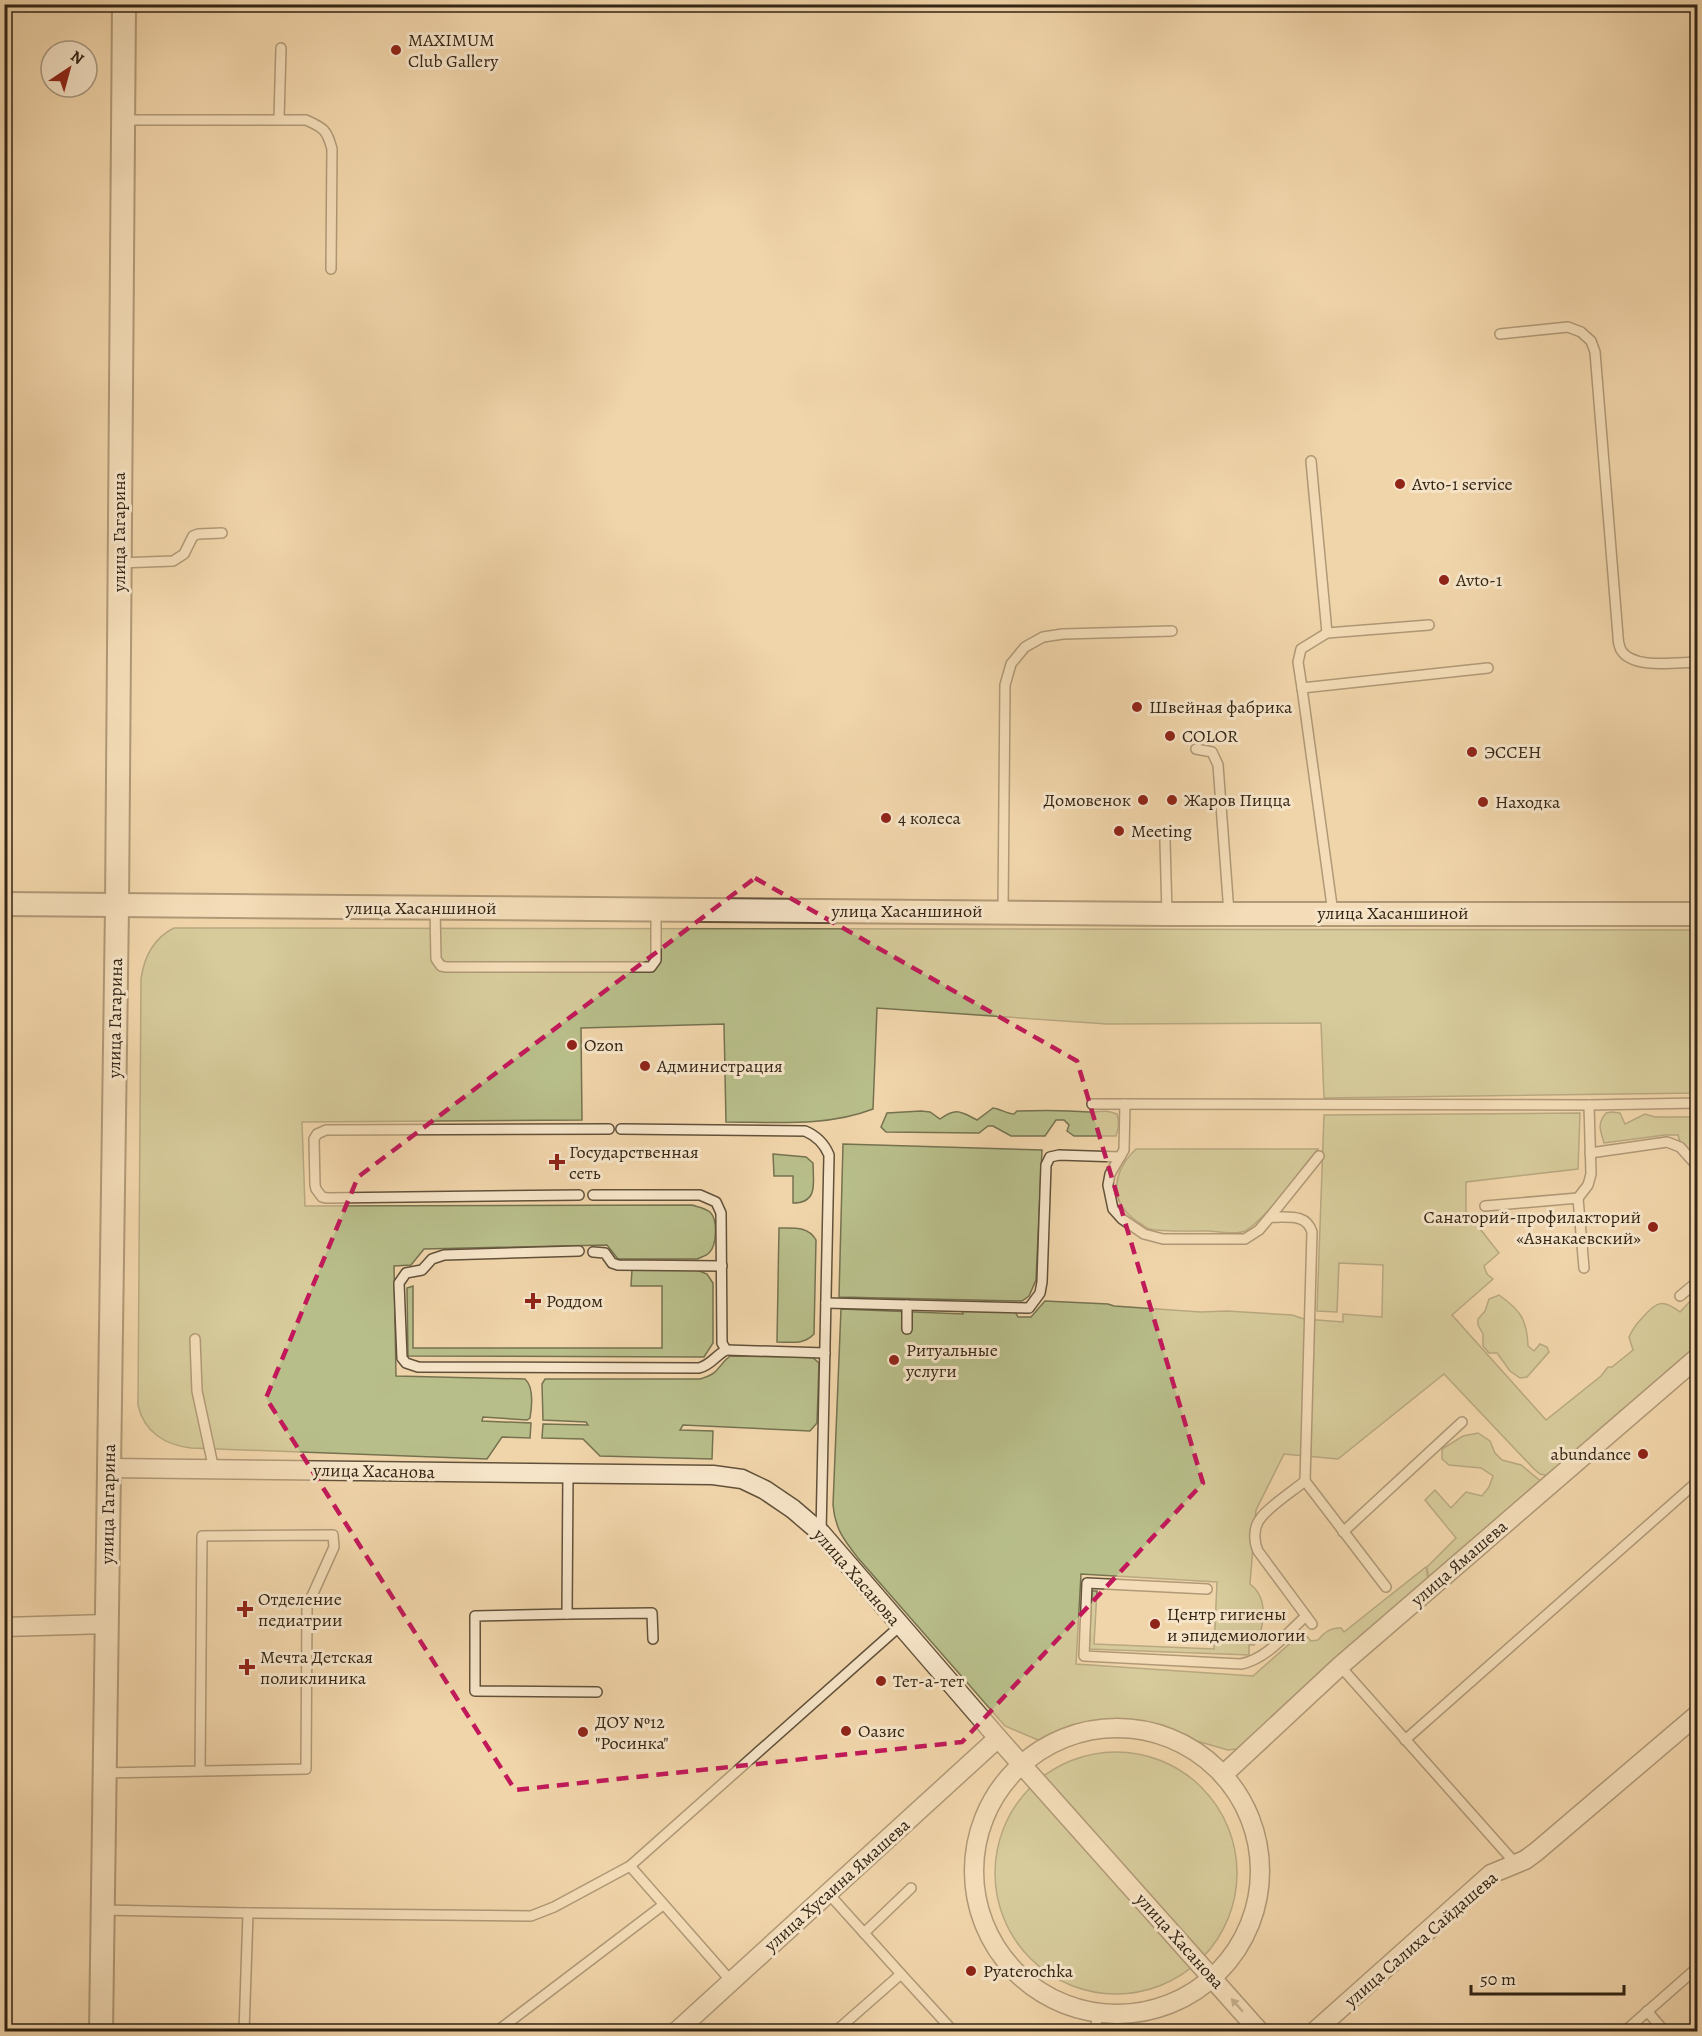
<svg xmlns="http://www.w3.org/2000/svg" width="1702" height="2036" font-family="Alegreya,serif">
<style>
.green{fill:#b8be8a;stroke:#767250;stroke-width:1.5}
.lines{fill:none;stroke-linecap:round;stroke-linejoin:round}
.service-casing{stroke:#62513a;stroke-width:12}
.minor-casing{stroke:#62513a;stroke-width:21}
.tertiary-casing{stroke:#62513a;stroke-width:26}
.service{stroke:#f6e4c8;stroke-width:9}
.minor{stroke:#f6e4c8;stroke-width:18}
.tertiary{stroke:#f6e4c8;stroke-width:22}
.oneway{fill:#94846e}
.marked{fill:none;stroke:#c2185b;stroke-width:4.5;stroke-dasharray:12 8;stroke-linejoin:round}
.poi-dot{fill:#8f2418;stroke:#f6e4c8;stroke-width:2}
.labels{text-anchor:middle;stroke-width:6;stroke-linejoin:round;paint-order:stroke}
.poi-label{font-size:18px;fill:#332515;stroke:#f6e4c8;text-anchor:start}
.street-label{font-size:18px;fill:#332515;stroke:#f6e4c8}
</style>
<rect width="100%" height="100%" fill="#f1d5aa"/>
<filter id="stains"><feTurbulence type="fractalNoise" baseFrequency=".00333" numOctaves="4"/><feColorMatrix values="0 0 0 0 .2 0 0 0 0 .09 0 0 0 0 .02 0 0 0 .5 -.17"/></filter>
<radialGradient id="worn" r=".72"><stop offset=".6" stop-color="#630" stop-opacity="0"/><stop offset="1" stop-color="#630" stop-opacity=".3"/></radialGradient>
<g class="green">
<path d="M174,928L1697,930V1093L1324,1098L1321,1023L1107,1024L877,1008L873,1109C827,1127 774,1122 726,1122L724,1024L581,1028L582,1120L302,1122L305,1206L692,1205C698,1207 705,1208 710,1212C718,1220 717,1245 709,1253C706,1256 701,1257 697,1259H618L607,1245L424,1249L411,1265L394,1266L396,1376L525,1379C534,1387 532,1406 530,1418L527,1420L483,1417L482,1421L531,1423L530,1438L502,1437L487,1459L191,1448C165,1445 144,1432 138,1405L141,979C144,957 154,938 174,928Z"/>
<path d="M993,1108C1001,1109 1007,1114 1014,1114L1017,1111C1042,1110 1065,1110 1089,1112C1102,1112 1104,1109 1117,1114C1120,1122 1119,1128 1116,1136H1074L1067,1131L1069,1125L1064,1120H1056L1045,1136H1011L993,1126H988L979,1133L886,1132L881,1127L887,1113L921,1111L930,1112L940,1119C957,1107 961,1112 977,1120Z"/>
<path d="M1612,1112L1620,1113L1625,1124L1645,1114L1655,1117H1697V1150L1689,1153L1681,1145L1678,1135H1665L1604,1143C1600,1129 1597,1124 1606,1113Z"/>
<path d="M1580,1113L1578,1169L1466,1182V1211L1499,1253L1484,1266L1487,1274L1493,1279L1452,1315L1546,1420L1601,1376L1608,1367H1612L1633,1350L1629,1337C1633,1328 1637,1323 1643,1317C1657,1301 1663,1299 1680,1312L1697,1294V1350L1631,1405L1620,1411L1618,1416L1549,1476L1540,1474L1534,1469L1444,1374L1338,1459L1284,1454L1256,1510L1250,1584C1269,1598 1265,1628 1254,1645H1249V1655L1089,1649L1092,1591H1097L1094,1644L1214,1649L1217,1582L1081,1574L1076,1664L1253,1676L1303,1632L1311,1641L1318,1640C1324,1632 1331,1627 1341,1628L1344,1632L1426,1567L1428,1580L1238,1749L1228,1750L1144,1726L1095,1724L1038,1740L1005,1726L858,1558C844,1540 835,1529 833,1505L841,1309L963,1314L962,1310H1014L1018,1317H1031L1045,1301L1108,1304L1114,1306L1201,1312L1227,1311L1292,1315L1304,1319L1343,1322V1314L1382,1317L1383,1265L1339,1263L1337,1312L1317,1311L1324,1115Z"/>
<polygon points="843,1144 1042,1150 1036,1280 1029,1296 1022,1301 839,1297"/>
<path d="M1136,1149H1318C1301,1169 1266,1219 1245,1231C1237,1235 1219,1232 1209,1231C1196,1231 1160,1232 1150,1229C1146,1228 1142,1224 1138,1222C1108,1202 1112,1172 1136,1149Z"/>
<path d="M773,1154L806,1157L813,1163C813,1182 819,1203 793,1203V1176H774Z"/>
<path d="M779,1228C794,1228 808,1226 816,1240L814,1334C804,1345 791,1342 777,1342Z"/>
<polygon points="632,1269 697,1270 707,1274 713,1283 713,1343 704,1357 408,1356 407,1288 413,1286 413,1348 662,1348 662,1286 631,1286"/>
<path d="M1499,1295C1520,1310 1527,1319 1528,1346L1534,1351L1540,1344L1547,1347L1549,1352L1527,1377L1520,1378L1510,1371L1497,1353H1489L1483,1346V1334L1478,1325V1319L1485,1311L1489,1299Z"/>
<path d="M730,1356L812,1357L819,1363L817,1423L810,1431L683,1425L680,1430L713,1431L712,1459L600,1456L583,1439L542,1438L543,1424L588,1425L586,1422L543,1420L542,1384L545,1379H700C721,1373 716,1367 730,1356Z"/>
<polygon points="1478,1433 1490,1441 1495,1453 1502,1460 1521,1465 1543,1483 1429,1580 1427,1567 1456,1538 1425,1500 1435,1490 1451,1508 1466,1492 1482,1496 1489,1487 1493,1476 1481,1468 1449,1465 1442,1459 1442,1449 1463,1436"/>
<circle cx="1116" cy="1873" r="121"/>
</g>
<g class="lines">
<g class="service-casing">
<g id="service">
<polyline points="279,119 281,48"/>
<path d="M124,120H306C324,128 327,130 332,149L331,269"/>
<path d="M1500,334L1568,327L1581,332L1591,341L1595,352L1618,636C1618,640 1619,646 1621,650C1633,670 1677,662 1698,662"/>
<polyline points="1311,461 1327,633"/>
<polyline points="119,563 173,561 184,554 193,536 198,534 222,533"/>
<polyline points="1302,688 1298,662 1301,649 1327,633 1429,625"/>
<polyline points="1196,749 1212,752 1218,765 1229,913"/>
<polyline points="1165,841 1167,914"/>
<polyline points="435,908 436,959 441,966 446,967 651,967 656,960 656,910"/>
<polyline points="1003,912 1005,685 1011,664 1025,647 1043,637 1063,634 1172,631"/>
<polyline points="1333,913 1302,688 1488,668"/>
<polyline points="1092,1104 1589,1105 1698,1103"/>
<path d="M1125,1104L1124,1150L1110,1174L1108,1185L1113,1209L1122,1219L1144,1234L1163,1239H1245L1259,1230L1270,1217C1288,1218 1306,1213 1312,1232L1305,1481L1386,1587"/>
<path d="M621,1129L805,1131C817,1136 824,1143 829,1155L821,1533"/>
<polyline points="1590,1153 1667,1142 1680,1147 1698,1167"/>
<polyline points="579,1195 327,1198 322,1197 316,1189 315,1185 314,1139 317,1134 326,1130 609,1129"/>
<polyline points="1578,1198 1588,1185 1591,1174 1589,1105"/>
<polyline points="1485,1206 1578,1198 1584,1268"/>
<polyline points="1270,1217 1319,1156"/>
<path d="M579,1251L444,1255L432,1259L422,1270L406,1273L399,1283L402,1358L406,1363L418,1367L699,1368C711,1365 715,1356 726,1350L722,1343L721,1213L716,1202L700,1195H593"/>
<polyline points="593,1252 605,1253 612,1263 618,1265 722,1266"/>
<polyline points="1680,1296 1698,1281"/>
<polyline points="826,1303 1029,1308 1040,1293 1042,1282 1046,1165 1050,1157 1059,1155 1120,1157"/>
<polyline points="907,1329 907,1305"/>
<polyline points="195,1339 197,1391 214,1470"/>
<polyline points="726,1350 825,1353"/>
<polyline points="568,1473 567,1614 475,1616 475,1691 597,1692"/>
<path d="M1305,1481C1293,1491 1268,1507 1260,1519C1253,1528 1254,1542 1258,1551L1312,1624"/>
<polyline points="1343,1532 1462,1422"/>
<path d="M1207,1589L1087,1583L1084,1656L1241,1664C1267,1659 1287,1633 1306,1616"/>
<polyline points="567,1614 652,1613 653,1639"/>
<polyline points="1340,1666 1516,1864"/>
<polyline points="1405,1740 1698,1481"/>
<polyline points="104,1773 306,1769 307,1607 334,1547 333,1535 202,1536 200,1771"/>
<polyline points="630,1866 900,1626"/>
<polyline points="828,1893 901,1974"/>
<polyline points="103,1910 248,1913"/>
<polyline points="864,1933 911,1888"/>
<polyline points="1647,2011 1665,2032"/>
<polyline points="244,2032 248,1913 531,1916 554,1907 630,1866 731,1981"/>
<polyline points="496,2032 663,1905"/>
<polyline points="835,2032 901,1974 954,2032"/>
<polyline points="1096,2032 1097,2012"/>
<polyline points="1624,2032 1698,1967"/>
</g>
</g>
<g class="minor-casing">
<g id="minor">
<polyline points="108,1468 713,1475 742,1479 765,1490 793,1509 821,1533 998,1738 1260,2032"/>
<polyline points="4,1627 107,1624"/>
<circle cx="1117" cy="1871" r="143"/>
<polyline points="1224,1774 1340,1666 1698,1357"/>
<polyline points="676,2032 998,1738"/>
<polyline points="1314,2032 1491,1874 1525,1860 1536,1852 1698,1714"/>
</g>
</g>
<g class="tertiary-casing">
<g id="tertiary">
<polyline points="4,904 1167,914 1698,914"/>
<polyline points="101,2032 117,907 124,4"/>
</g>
</g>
<use href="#service" class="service"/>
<use href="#minor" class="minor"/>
<use href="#tertiary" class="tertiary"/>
</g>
<defs><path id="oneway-solid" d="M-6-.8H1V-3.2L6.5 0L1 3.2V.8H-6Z" transform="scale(1.5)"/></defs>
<use class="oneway" href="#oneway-solid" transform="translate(1237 2005) rotate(-131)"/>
<path d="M0 0H1702V2036H0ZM755,878L1077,1061L1203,1483L962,1742L515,1790L266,1398L358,1177Z" fill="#f1d5aa" fill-opacity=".55" fill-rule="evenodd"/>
<path class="marked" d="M755,878L1077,1061L1203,1483L962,1742L515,1790L266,1398L358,1177Z"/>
<g class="poi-dot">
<circle cx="396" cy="50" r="6"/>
<circle cx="1400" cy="484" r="6"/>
<circle cx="1444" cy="580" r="6"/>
<circle cx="1137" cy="707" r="6"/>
<circle cx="1170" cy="736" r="6"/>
<circle cx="1472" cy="752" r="6"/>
<circle cx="1143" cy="800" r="6"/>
<circle cx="1172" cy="800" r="6"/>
<circle cx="1483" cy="802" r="6"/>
<circle cx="886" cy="818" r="6"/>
<circle cx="1119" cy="831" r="6"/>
<circle cx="572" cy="1045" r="6"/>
<circle cx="645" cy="1066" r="6"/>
<path d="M554 1153h6v6h6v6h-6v6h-6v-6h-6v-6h6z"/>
<circle cx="1653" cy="1227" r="6"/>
<path d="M530 1292h6v6h6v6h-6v6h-6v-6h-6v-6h6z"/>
<circle cx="894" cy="1360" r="6"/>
<circle cx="1643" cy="1454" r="6"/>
<path d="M242 1600h6v6h6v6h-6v6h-6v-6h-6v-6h6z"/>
<circle cx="1155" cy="1624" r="6"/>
<path d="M244 1658h6v6h6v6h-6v6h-6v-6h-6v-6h6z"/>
<circle cx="881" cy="1681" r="6"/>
<circle cx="846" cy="1731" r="6"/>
<circle cx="583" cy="1732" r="6"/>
<circle cx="971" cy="1971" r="6"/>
</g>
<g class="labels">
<g class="poi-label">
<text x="408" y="46">MAXIMUM<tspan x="408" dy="21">Club Gallery</tspan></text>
<text x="1412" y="490">Avto-1 service</text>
<text x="1456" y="586">Avto-1</text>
<text x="1149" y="713">Швейная фабрика</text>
<text x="1182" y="742">COLOR</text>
<text x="1484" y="758">ЭССЕН</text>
<text x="1131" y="806" text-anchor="end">Домовенок</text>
<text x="1184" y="806">Жаров Пицца</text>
<text x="1495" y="808">Находка</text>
<text x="898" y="824">4 колеса</text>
<text x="1131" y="837">Meeting</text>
<text x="584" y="1051">Ozon</text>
<text x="657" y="1072">Администрация</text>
<text x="569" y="1158">Государственная<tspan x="569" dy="21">сеть</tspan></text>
<text x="1641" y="1223" text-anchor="end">Санаторий-профилакторий<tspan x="1641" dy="21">«Азнакаевский»</tspan></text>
<text x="546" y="1307">Роддом</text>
<text x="906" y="1356">Ритуальные<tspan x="906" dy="21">услуги</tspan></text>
<text x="1631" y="1460" text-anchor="end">abundance</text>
<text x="258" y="1605">Отделение<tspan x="258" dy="21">педиатрии</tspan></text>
<text x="1167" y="1620">Центр гигиены<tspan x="1167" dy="21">и эпидемиологии</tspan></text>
<text x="260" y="1663">Мечта Детская<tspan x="260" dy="21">поликлиника</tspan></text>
<text x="893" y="1687">Тет-а-тет</text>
<text x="595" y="1728">ДОУ №12<tspan x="595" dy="21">"Росинка"</tspan></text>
<text x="858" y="1737">Оазис</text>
<text x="983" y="1977">Pyaterochka</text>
</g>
<g class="street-label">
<text transform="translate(119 532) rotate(-90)" y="6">улица Гагарина</text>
<text x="421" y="914">улица Хасаншиной</text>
<text x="907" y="917">улица Хасаншиной</text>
<text x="1393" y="919">улица Хасаншиной</text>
<text transform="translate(115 1018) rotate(-89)" y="6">улица Гагарина</text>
<text transform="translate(374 1471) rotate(1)" y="6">улица Хасанова</text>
<text transform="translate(108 1504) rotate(-89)" y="6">улица Гагарина</text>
<text transform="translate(1459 1563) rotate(-41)" y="6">улица Ямашева</text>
<text transform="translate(857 1577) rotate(49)" y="6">улица Хасанова</text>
<text transform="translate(837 1885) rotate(-42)" y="6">улица Хусаина Ямашева</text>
<text transform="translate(1421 1939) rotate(-41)" y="6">улица Салиха Сайдашева</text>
<text transform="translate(1180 1941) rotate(48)" y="6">улица Хасанова</text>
</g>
</g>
<rect width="1702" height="2036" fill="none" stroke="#f1d5aa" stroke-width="24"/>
<rect x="6" y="6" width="1690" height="2024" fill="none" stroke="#332515" stroke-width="3"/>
<rect x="12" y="12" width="1678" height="2012" fill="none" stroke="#332515" stroke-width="1.5"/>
<g transform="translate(69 69) rotate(36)"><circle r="28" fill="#f6e4c8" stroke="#a89880" stroke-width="1.5"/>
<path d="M0-4.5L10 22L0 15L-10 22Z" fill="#8f2418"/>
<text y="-9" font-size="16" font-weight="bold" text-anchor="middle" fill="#332515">N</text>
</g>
<path d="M1471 1985v9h153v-9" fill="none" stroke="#332515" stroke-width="3"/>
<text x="1480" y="1985" font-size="18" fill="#332515" stroke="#f6e4c8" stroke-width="4.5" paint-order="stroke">50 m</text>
<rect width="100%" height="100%" filter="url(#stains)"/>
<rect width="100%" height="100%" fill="url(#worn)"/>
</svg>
